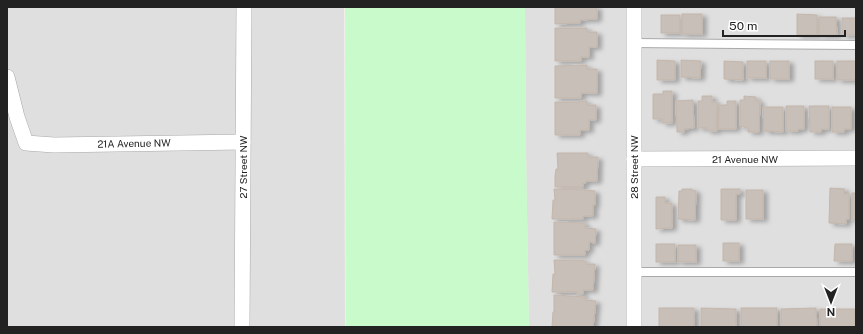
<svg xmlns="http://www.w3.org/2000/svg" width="863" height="334" font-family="'Public Sans',sans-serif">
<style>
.residential{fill:#e0dfdf}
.park{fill:#c8facc}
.building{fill:#c7bfb8;stroke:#c4b6ab;filter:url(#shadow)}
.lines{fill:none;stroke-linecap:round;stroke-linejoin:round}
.service-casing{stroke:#a9a9a9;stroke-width:10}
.minor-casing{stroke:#a9a9a9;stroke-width:16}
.service{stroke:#fff;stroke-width:8}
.minor{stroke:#fff;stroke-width:15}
.labels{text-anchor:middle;stroke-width:3;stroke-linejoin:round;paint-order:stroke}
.street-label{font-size:10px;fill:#222;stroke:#fff}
</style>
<defs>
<filter id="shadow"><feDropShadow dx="4.5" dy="2.5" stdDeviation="2" flood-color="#0004"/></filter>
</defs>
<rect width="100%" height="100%" fill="#f2efe9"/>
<g class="residential">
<polygon points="7,7 344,7 345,327 7,327"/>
<polygon points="525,7 856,7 856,327 529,327 526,151"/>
</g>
<polygon class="park" points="345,7 525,7 526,151 529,327 346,327"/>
<g class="building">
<polygon points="555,7 597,7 597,19 580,20 580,23 555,24"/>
<rect x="682" y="14" width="20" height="20"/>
<polygon points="797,14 817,15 817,35 797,35"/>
<rect x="661" y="15" width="19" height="18"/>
<polygon points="819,17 836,17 837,35 819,35"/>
<rect x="842" y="18" width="14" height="17"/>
<polygon points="555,28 587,28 587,32 597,32 597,47 589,47 589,57 581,57 581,61 555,61"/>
<polygon points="657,60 675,61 675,80 657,80"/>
<polygon points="681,60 701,61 700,78 681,77"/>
<polygon points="724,61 743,62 743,80 724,79"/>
<rect x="747" y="61" width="19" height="17"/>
<rect x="770" y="61" width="19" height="18"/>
<rect x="815" y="61" width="18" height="18"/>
<rect x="837" y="61" width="19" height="19"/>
<polygon points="587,65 587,69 597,69 597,93 581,93 581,98 555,98 555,66"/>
<polygon points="663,91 672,91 672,123 662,123 662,119 653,119 653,94 663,94"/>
<polygon points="702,96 712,96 712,102 717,102 717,131 707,131 707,128 698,128 698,101 702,101"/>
<polygon points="744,96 756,97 756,101 760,101 759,132 748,132 748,128 740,126 740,100 744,100"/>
<polygon points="693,100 694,128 684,129 684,132 677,132 676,101"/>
<polygon points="580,101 587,101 587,105 596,105 596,120 589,120 589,130 580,130 580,135 555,135 555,102 580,102"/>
<polygon points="727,101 736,101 736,129 718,129 719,105 727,105"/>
<polygon points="786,106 804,106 804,129 798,129 798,131 786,131"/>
<polygon points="809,106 829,106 829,129 821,129 821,132 810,132"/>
<polygon points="763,107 783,107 783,132 764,131"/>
<polygon points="832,107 851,107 851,129 844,129 844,132 832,132"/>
<polygon points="557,153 588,153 588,157 598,157 597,181 586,181 586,183 583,183 583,187 555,187 555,176 556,169 558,169"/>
<polygon points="830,188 845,189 844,194 849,194 849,219 846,219 846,224 829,223"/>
<polygon points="554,189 584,189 584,190 595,191 595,205 593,205 593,216 583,216 583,219 552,219 553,200 555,200"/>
<polygon points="682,189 692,189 692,190 696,191 695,220 678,219 679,191 682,191"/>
<polygon points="721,189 740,189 740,194 736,194 736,220 721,220"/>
<rect x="746" y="190" width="17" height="29"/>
<rect x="852" y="193" width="4" height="27"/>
<polygon points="656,197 665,197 665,203 672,203 672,228 656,229"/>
<polygon points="554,222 585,223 585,228 596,229 595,243 589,242 589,250 585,250 585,255 554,255"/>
<rect x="723" y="243" width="16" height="18"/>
<rect x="656" y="244" width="19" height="18"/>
<polygon points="835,244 852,244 852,261 834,261"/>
<rect x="678" y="245" width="18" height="17"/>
<polygon points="554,260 583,260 583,261 586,261 586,264 595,264 593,290 583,290 583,294 577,294 577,292 552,292 553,274 555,274"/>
<polygon points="554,295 585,297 585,300 596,301 593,327 552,327 553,312 554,312"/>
<rect x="659" y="308" width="35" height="19"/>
<polygon points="701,308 736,309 736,327 701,327"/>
<rect x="741" y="308" width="36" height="19"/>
<polygon points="816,308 817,327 781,327 781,309"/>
<rect x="820" y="309" width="35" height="18"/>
</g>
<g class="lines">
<g class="service-casing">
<g id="service">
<polyline points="634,43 856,45"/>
<polyline points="634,272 856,272"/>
</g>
</g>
<g class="minor-casing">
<g id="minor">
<polyline points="634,7 634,327"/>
<polyline points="7,77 17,117 26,143 54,145 243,142"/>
<polyline points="634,159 856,158"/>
<polyline points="242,327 244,7"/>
</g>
</g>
<use href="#service" class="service"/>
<use href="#minor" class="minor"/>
</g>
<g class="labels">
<g class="street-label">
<text transform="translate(134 143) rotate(-1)" y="4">21A Avenue NW</text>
<text x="745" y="163">21 Avenue NW</text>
<text transform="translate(243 167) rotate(-90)" y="4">27 Street NW</text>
<text transform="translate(634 167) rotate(-90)" y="4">28 Street NW</text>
</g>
</g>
<rect width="863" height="334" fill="none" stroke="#222222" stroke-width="16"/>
<g transform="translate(831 302) rotate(180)" stroke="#ffffff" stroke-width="3" paint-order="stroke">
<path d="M0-3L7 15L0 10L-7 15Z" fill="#222222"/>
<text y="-6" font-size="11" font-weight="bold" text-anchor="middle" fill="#222222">N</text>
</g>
<path d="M723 30v6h122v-6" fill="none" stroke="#222222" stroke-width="2"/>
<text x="729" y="30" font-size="12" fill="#222222" stroke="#ffffff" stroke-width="3" paint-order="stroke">50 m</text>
</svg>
